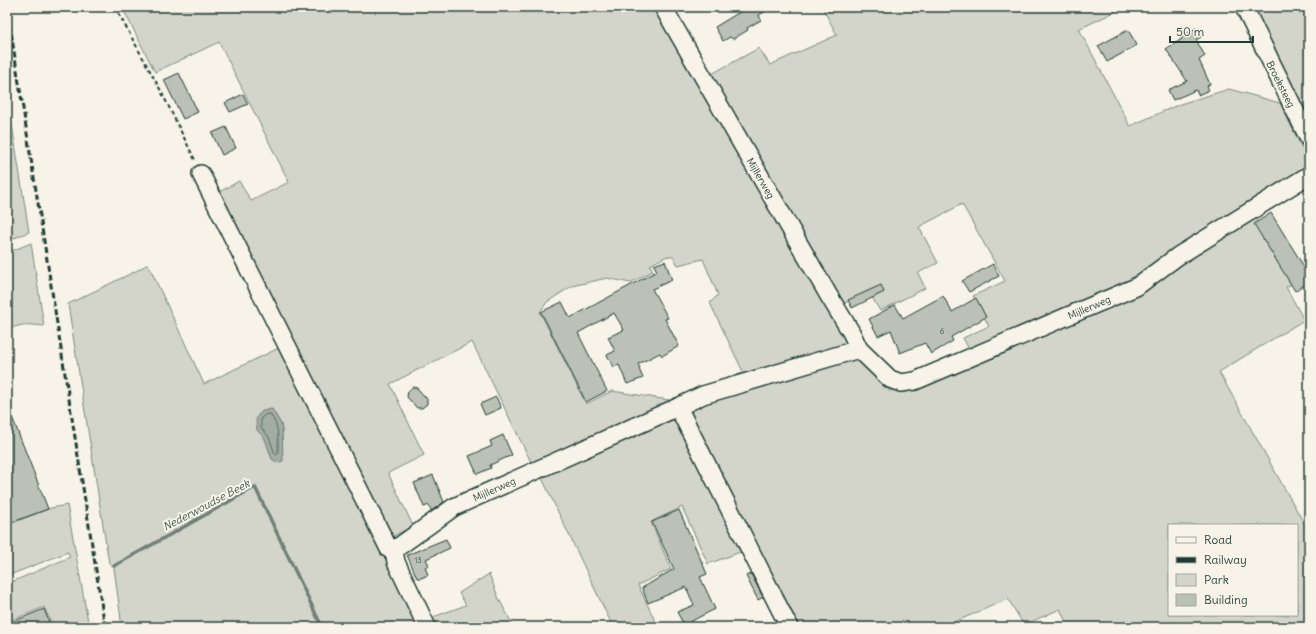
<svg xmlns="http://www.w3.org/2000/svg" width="1316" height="634" font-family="Delius,sans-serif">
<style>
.green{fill:#d3d5ca;stroke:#79897f;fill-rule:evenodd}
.water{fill:#a4ada3;stroke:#6f8077}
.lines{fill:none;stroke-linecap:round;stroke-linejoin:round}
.shore{stroke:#546a60;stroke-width:1}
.stream{stroke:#6f8077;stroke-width:3.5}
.building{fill:#bbc1b6;stroke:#1f3d34}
.minor-casing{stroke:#1f3d34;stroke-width:20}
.path{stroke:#1f3d34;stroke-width:2;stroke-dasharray:4 3;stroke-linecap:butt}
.minor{stroke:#f7f3e8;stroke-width:17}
.rail{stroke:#1f3d34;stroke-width:3;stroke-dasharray:6 3;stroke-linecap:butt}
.labels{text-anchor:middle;stroke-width:4;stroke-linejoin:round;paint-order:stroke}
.number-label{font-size:8px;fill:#465e54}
.street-label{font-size:10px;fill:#1f3d34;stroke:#f7f3e8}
.water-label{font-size:11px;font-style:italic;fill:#405950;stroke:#f7f3e8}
</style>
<rect width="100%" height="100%" fill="#f7f3e8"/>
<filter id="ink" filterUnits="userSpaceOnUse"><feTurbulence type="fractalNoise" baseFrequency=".025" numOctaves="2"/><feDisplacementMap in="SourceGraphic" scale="8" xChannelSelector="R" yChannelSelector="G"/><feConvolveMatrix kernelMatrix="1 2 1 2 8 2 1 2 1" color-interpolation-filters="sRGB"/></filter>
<g filter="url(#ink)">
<g class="green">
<polygon points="122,7 653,7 849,341 846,348 747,380 710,303 718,295 703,259 678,265 673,257 667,256 650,265 653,271 630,283 607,278 572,286 547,302 540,312 586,404 612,391 669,400 674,405 534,468 472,342 390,384 424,455 388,473 413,526 386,540 214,195 239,181 251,201 289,182 219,42 155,72"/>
<polygon points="822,7 1125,7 1079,29 1130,126 1180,104 1229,89 1280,103 1309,163 1306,170 1128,288 971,353 963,338 989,326 973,296 1005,281 962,204 919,227 938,263 918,273 925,288 880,311 869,292 838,306 708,76 759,48 770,65 837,35"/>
<polygon points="1245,7 1309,7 1309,135"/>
<polygon points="7,93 29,232 7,241"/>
<path d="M1253,214L1294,283L1286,287L1304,320L1219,372L1309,532V627H1068L1060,609L1024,625L1008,599L943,627H794L690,414L698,402L850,358C872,361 880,372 889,391L910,386L1143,289ZM1169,525H1297V615H1169Z"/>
<path d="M31,243L44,326C31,325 18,322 7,332V253Z"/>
<path d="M148,264L204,384L281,347L351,487L418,627H122L114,568L109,563L68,304L136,271ZM272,409L281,424L282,431V461L272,459L258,415L263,411Z"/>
<polygon points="669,419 675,421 743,551 708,564 682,507 651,522 671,569 638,585 658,627 613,627 540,474"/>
<polygon points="67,505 89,627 53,627 44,607 7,622 7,584 70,557 68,552 7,576 7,525 51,508"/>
<polygon points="489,574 499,599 514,627 428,627 425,620 466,605 459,593"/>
</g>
<polygon class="water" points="272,409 281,424 282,431 283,461 277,463 272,459 265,439 257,430 256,420 258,415 263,411"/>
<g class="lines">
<path class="shore" d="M270,414C280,427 278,438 278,453L277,455L275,454L269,437L261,428V418L265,415Z"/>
<polyline class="stream" points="114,566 255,487 322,627"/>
</g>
<g class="building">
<polygon points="748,7 773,7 759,15 761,20 747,28 748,30 733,39 730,37 723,41 715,27"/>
<polygon points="1196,28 1201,37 1196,40 1205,56 1199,60 1210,84 1207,86 1209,90 1198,95 1196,90 1173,100 1168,90 1187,81 1166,49 1182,39 1181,37"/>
<polygon points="1128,30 1137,45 1107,62 1098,46"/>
<polygon points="179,73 198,112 183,119 164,80"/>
<polygon points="243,94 248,104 230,112 225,103"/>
<polygon points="226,127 236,148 222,155 212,133"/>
<polygon points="1271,213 1309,275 1309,282 1295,291 1254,224"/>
<polygon points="665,261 672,280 652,289 668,318 665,319 679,346 662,356 660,353 638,364 640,368 639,369 643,378 627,384 619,365 614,367 607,355 615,351 608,337 624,330 614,313 578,333 607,391 586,402 541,312 562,302 570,318 657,271 654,265"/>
<polygon points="993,264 999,276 969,292 962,281"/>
<polygon points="881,285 884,292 852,308 848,300"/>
<polygon points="943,296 952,312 976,298 986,317 951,337 953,341 931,354 925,343 900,353 891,330 878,336 869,319 895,305 903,318"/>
<polygon points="413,387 417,388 427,399 427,404 422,408 417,408 407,397 408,391"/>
<polygon points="496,397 501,408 485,415 480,404"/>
<polygon points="7,404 48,509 7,524"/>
<polygon points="503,435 512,455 490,465 491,468 477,474 469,456 492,446 490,441"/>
<polygon points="433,475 444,502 431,511 429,505 424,507 414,483"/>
<polygon points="679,510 707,574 700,577 715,609 684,625 677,612 694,605 686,587 648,603 642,588 674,569 652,522"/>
<polygon points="446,539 450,548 426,559 429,565 425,567 428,575 421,578 417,578 407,555"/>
<polygon points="751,574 763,597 758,600 746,576"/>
<polygon points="44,609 51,627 7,627 7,624"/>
</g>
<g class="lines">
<g class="minor-casing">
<g id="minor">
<polyline points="663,7 829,296 851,332 859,349"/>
<polyline points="1244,7 1309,139"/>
<polyline points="201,174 389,549 394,550"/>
<polyline points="427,627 396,562 394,550 454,507 678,407"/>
<polyline points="789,627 678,407 703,395 859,349 890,379 901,383 915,381 1136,287 1178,256 1309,175"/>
</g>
</g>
<polyline class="path" points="115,7 161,91 196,162"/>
<use href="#minor" class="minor"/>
<polyline class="rail" points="7,7 105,627"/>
</g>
</g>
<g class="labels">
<g class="number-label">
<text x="942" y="334">6</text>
<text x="418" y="563">13</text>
</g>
<g class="street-label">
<text transform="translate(1281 84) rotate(63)" y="4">Broeksteeg</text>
<text transform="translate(761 178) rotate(60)" y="4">Mijllerweg</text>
<text transform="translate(1089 307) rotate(-23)" y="4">Mijllerweg</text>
<text transform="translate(494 489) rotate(-24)" y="4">Mijllerweg</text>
</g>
<g class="water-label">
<text transform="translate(206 505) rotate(-28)" y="4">Nederwoudse Beek</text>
</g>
</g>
<rect width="1316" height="634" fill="none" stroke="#f7f3e8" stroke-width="24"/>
<rect x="12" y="12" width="1292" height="610" fill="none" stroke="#1f3d34" stroke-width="1.5" filter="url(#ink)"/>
<rect x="1168" y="524" width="130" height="92" fill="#f7f3e8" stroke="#a1aaa0"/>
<rect x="1176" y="537" width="20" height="6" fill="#f7f3e8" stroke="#a1aaa0"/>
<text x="1204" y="544" font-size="12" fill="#1f3d34">Road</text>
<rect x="1176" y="557" width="20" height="6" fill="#1f3d34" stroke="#a1aaa0"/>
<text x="1204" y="564" font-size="12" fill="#1f3d34">Railway</text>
<rect x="1176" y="574" width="20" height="12" fill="#d3d5ca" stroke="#a1aaa0"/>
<text x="1204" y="584" font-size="12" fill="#1f3d34">Park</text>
<rect x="1176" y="594" width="20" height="12" fill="#bbc1b6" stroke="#a1aaa0"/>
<text x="1204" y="604" font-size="12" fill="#1f3d34">Building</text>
<path d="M1170 36v6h83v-6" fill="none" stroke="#1f3d34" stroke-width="2"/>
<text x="1176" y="36" font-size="12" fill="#1f3d34" stroke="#f7f3e8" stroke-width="3" paint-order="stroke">50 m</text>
</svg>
